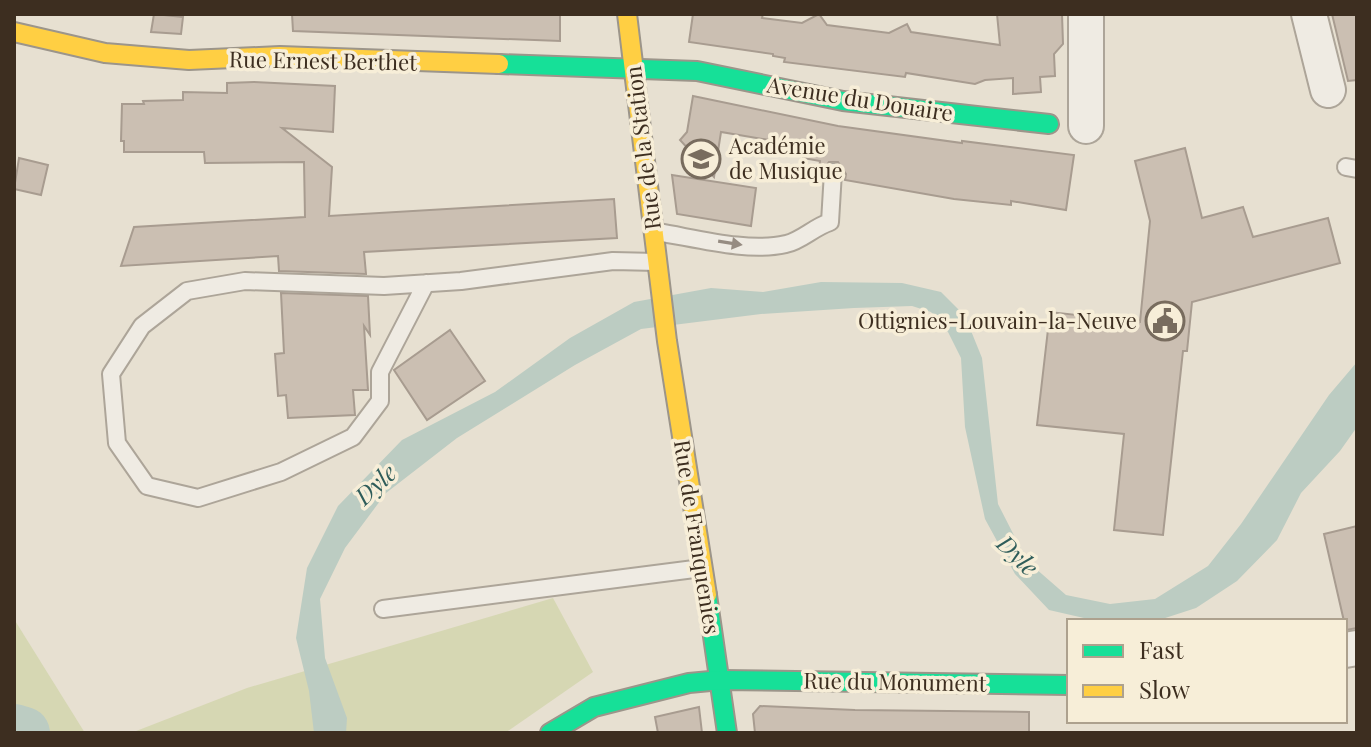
<svg xmlns="http://www.w3.org/2000/svg" width="1371" height="747" font-family="'Playfair Display',serif">
<style>
.green{fill:#d6d7b3}
.water{fill:#bcccc2}
.lines{fill:none;stroke-linecap:round;stroke-linejoin:round}
.river{stroke:#bcccc2;stroke-width:52}
.building{fill:#cbbfb2;stroke:#a89c90;stroke-width:2}
.lane-casing{stroke:#ada599;stroke-width:20}
.street-casing{stroke:#ada599;stroke-width:38}
.fast-casing{stroke:#9c958a;stroke-width:22}
.slow-casing{stroke:#9c958a;stroke-width:22}
.lane{stroke:#efebe3;stroke-width:16}
.street{stroke:#efebe3;stroke-width:34}
.fast{stroke:#16e098;stroke-width:18}
.slow{stroke:#ffcf43;stroke-width:18}
.oneway{fill:#968c82}
.labels{text-anchor:middle;stroke-width:7;stroke-linejoin:round;paint-order:stroke}
.street-label{font-size:22px;fill:#3d2e20;stroke:#f7eed8}
.poi-label{font-size:22px;fill:#3d2e20;stroke:#f7eed8;text-anchor:start}
.water-label{font-size:24px;font-style:italic;fill:#2f5d5a;stroke:#f7eed8}
</style>
<rect width="100%" height="100%" fill="#e7e0d1"/>
<g class="green">
<polygon points="553,598 593,672 505,733 131,733 247,688"/>
<polygon points="14,619 85,733 14,733"/>
</g>
<polygon class="water" points="821,282 902,283 941,292 965,316 982,358 998,504 1027,561 1066,595 1110,604 1155,599 1208,566 1241,524 1329,395 1357,362 1357,427 1340,451 1301,493 1277,540 1237,581 1196,608 1156,621 1097,621 1049,610 1015,574 985,519 965,427 961,358 948,332 931,312 912,306 854,308 761,314 641,329 575,365 457,438 386,493 345,548 320,599 325,658 347,718 346,733 314,733 309,691 296,638 307,568 338,506 402,440 495,392 570,338 634,302 711,288 763,292"/>
<g class="lines">
<polyline class="river" points="14,730 24,733"/>
</g>
<g class="building">
<polygon points="154,14 183,17 181,34 151,32"/>
<polygon points="292,14 560,14 560,41 293,31"/>
<polygon points="693,14 763,14 762,18 802,23 819,14 827,25 889,33 907,24 911,32 1000,45 997,14 1062,14 1063,44 1054,54 1055,76 1040,77 1041,92 1013,94 1013,78 985,80 975,84 906,73 905,77 784,62 785,58 773,56 773,54 689,42"/>
<polygon points="1332,14 1357,14 1357,80 1348,81"/>
<polygon points="254,82 335,86 333,132 282,128 332,167 329,216 614,199 617,238 364,252 366,274 279,271 278,256 121,266 134,227 305,217 304,162 205,163 204,152 124,152 124,141 121,141 122,104 144,104 143,101 183,100 183,92 227,93 227,83"/>
<polygon points="693,96 838,126 962,143 962,141 1074,155 1066,210 1011,201 1011,205 954,199 845,180 846,174 838,162 829,162 822,171 819,170 820,161 803,158 805,146 721,132 714,177 680,140 687,132"/>
<polygon points="1185,148 1202,218 1243,207 1253,237 1328,218 1340,263 1192,302 1187,351 1183,351 1163,535 1114,530 1124,434 1037,425 1050,312 1140,322 1150,221 1135,161"/>
<polygon points="19,158 48,165 41,195 14,189"/>
<polygon points="672,175 756,188 751,226 677,214"/>
<polygon points="281,293 368,296 370,335 364,326 368,390 353,390 355,415 288,418 286,395 278,396 275,354 284,353"/>
<polygon points="450,330 485,381 427,420 394,370"/>
<polygon points="1357,526 1357,628 1346,630 1324,534"/>
<polygon points="760,706 855,710 1029,712 1029,733 755,733 753,714"/>
<polygon points="699,707 702,733 658,733 655,717"/>
</g>
<g class="lines">
<g class="lane-casing">
<g id="lane">
<polyline points="1346,167 1357,169"/>
<path d="M657,232C695,238 748,253 786,244C801,241 814,227 830,222L833,172"/>
<polyline points="426,283 380,372 380,401 353,437 281,472 198,498 147,486 117,443 111,374 142,326 187,291 245,281 384,286 461,281 613,261 657,262"/>
<polyline points="383,609 702,568"/>
</g>
</g>
<g class="street-casing">
<g id="street">
<polyline points="1086,14 1086,126"/>
<polyline points="1309,14 1328,90"/>
<polyline points="1345,650 1357,648"/>
</g>
</g>
<g class="fast-casing">
<g id="fast">
<polyline points="499,64 697,71 843,101 1049,124"/>
<polyline points="707,595 727,733"/>
<polyline points="550,733 594,707 689,683 721,680 1069,685"/>
</g>
</g>
<g class="slow-casing">
<g id="slow">
<polyline points="627,14 667,341 707,595"/>
<polyline points="14,32 105,53 189,60 280,56 499,64"/>
</g>
</g>
<use href="#lane" class="lane"/>
<use href="#street" class="street"/>
<use href="#fast" class="fast"/>
<use href="#slow" class="slow"/>
</g>
<defs><path id="oneway-solid" d="M-6-.8H1V-3.2L6.5 0L1 3.2V.8H-6Z" transform="scale(2)"/></defs>
<use class="oneway" href="#oneway-solid" transform="translate(730 243) rotate(9)"/>
<defs>
<g id="school-ring" transform="scale(2)"><circle r="9.5" fill="#f7eed8" stroke="#786c5e" stroke-width="1.5"/><path d="M0-5L7-2L0 1L-7-2ZM-4 1L0 2.5L4 1V4Q0 6-4 4Z" fill="#786c5e"/></g>
<g id="civic-ring" transform="scale(2)"><circle r="9.5" fill="#f7eed8" stroke="#786c5e" stroke-width="1.5"/><path d="M-.6-6.5H3V-4.5H.6V-3L4-1V1h2V6H-6V1h2V-1L-.6-3ZM-1.2 2.5V6h2.4V2.5Z" fill="#786c5e"/></g>
</defs>
<g fill-rule="evenodd">
<use href="#school-ring" x="701" y="159"/>
<use href="#civic-ring" x="1165" y="321"/>
</g>
<g class="labels">
<g class="street-label">
<text transform="translate(323 61) rotate(1)" y="8">Rue Ernest Berthet</text>
<text transform="translate(860 99) rotate(9)" y="8">Avenue du Douaire</text>
<text transform="translate(643 148) rotate(-97)" y="8">Rue de la Station</text>
<text transform="translate(697 537) rotate(81)" y="8">Rue de Franquenies</text>
<text transform="translate(895 682) rotate(1)" y="8">Rue du Monument</text>
</g>
<g class="poi-label">
<text x="729" y="154">Académie<tspan x="729" dy="25">de Musique</tspan></text>
<text x="1137" y="329" text-anchor="end">Ottignies-Louvain-la-Neuve</text>
</g>
<g class="water-label">
<text transform="translate(376 485) rotate(-43)" y="8">Dyle</text>
<text transform="translate(1017 556) rotate(44)" y="8">Dyle</text>
</g>
</g>
<rect width="1371" height="747" fill="none" stroke="#3d2e20" stroke-width="32"/>
<rect x="1067" y="619" width="280" height="104" fill="#f7eed8" stroke="#ada18e" stroke-width="2"/>
<rect x="1083" y="645" width="40" height="12" fill="#16e098" stroke="#ada18e" stroke-width="2"/>
<text x="1139" y="659" font-size="24" fill="#3d2e20">Fast</text>
<rect x="1083" y="685" width="40" height="12" fill="#ffcf43" stroke="#ada18e" stroke-width="2"/>
<text x="1139" y="699" font-size="24" fill="#3d2e20">Slow</text>
</svg>
